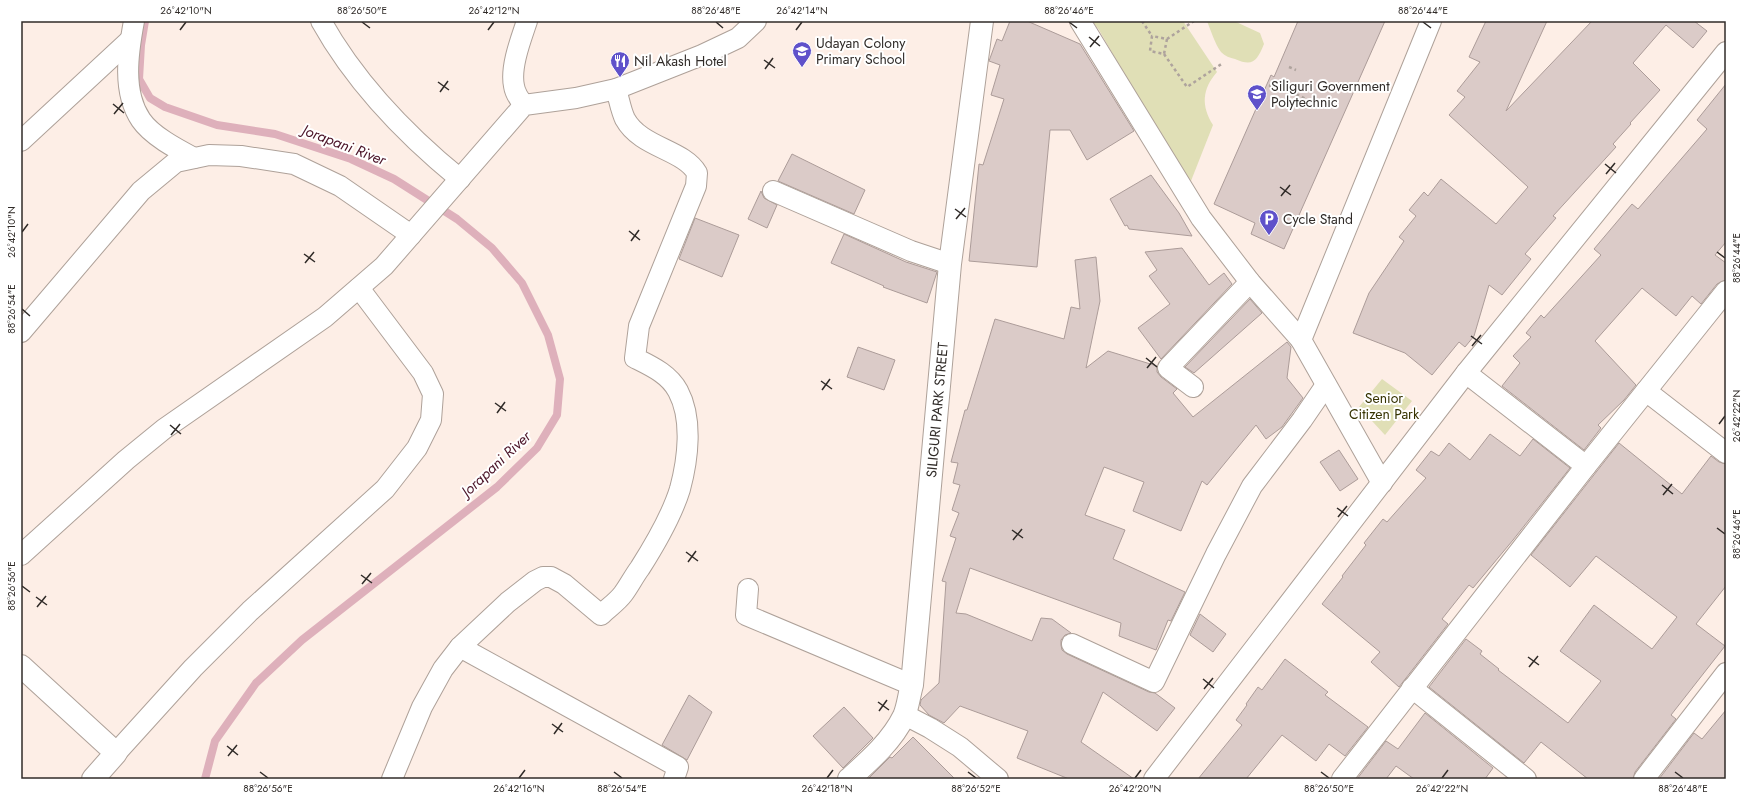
<svg xmlns="http://www.w3.org/2000/svg" width="1747" height="800" font-family="Jost,sans-serif">
<style>
.green{fill:#e0dfb6}
.lines{fill:none;stroke-linecap:round;stroke-linejoin:round}
.stream{stroke:#deb0bb;stroke-width:8}
.building{fill:#dbcbc8;stroke:#ac9c99}
.minor-casing{stroke:#aea199;stroke-width:22}
.tertiary-casing{stroke:#aea199;stroke-width:24}
.path{stroke:#aea39d;stroke-width:2.5;stroke-dasharray:3 3;stroke-linecap:butt}
.minor{stroke:#fff;stroke-width:20}
.tertiary{stroke:#fff;stroke-width:22}
.ticks{fill:none;stroke:#302b28;stroke-width:1.5}
.labels{text-anchor:middle;stroke-width:4;stroke-linejoin:round;paint-order:stroke}
.poi-label{font-size:14px;fill:#302b28;stroke:#fff;text-anchor:start}
.park-label{font-size:14px;fill:#353200;stroke:#fff}
.street-label{font-size:14px;fill:#302b28;stroke:#fff}
.water-label{font-size:15px;font-style:italic;fill:#4b1428;stroke:#fff}
.neatline{fill:none;stroke:#302b28;stroke-width:1.5}
.ticks-label{font-size:10px;text-anchor:middle;fill:#302b28}
</style>
<rect width="100%" height="100%" fill="#fdeee6"/>
<g class="green">
<path d="M1092,21H1183L1217,72C1202,89 1201,106 1213,125L1189,186L1099,30Z"/>
<path d="M1207,21H1234L1260,33L1264,44C1257,61 1253,67 1235,59C1230,58 1225,56 1221,52C1215,44 1211,31 1207,21Z"/>
<polygon points="1382,379 1412,401 1385,435 1359,407"/>
</g>
<g class="lines">
<polyline class="stream" points="145,21 141,45 139,79 150,98 165,107 217,125 275,134 351,159 394,179 457,219 492,248 522,283 548,335 560,379 557,415 537,448 497,487 302,640 256,683 215,741 205,779"/>
</g>
<g class="building">
<polygon points="1010,21 1027,21 1080,44 1134,131 1087,160 1070,130 1050,130 1037,267 969,261 979,164 983,165 1004,99 991,95 1000,65 989,61 997,39 1002,41"/>
<polygon points="1298,21 1385,21 1284,249 1251,234 1255,223 1214,204 1263,93 1271,75 1274,77"/>
<polygon points="1486,21 1547,21 1506,111 1592,21 1694,21 1707,31 1693,48 1666,25 1633,63 1660,90 1630,123 1631,124 1613,144 1616,147 1553,216 1556,218 1525,254 1531,259 1502,295 1489,285 1474,336 1465,347 1459,342 1432,375 1405,353 1353,333 1369,293 1404,241 1399,237 1416,216 1409,210 1424,192 1428,196 1441,179 1496,224 1528,187 1449,115 1465,97 1457,91 1480,62 1469,57"/>
<polygon points="1726,84 1726,242 1715,255 1726,263 1726,280 1717,284 1701,304 1692,296 1676,316 1642,288 1595,341 1636,385 1624,400 1598,425 1601,428 1584,450 1502,386 1520,363 1513,356 1531,337 1526,333 1541,315 1544,318 1601,255 1594,249 1632,204 1638,209 1707,129 1697,120"/>
<polygon points="792,154 865,190 854,214 778,181"/>
<polygon points="1151,175 1179,213 1192,236 1129,229 1127,225 1125,226 1110,199"/>
<polygon points="761,191 764,198 777,205 767,228 748,219"/>
<polygon points="695,218 739,235 722,277 679,259"/>
<polygon points="844,234 906,262 937,272 927,303 883,287 884,286 831,263"/>
<polygon points="1182,248 1209,285 1224,273 1232,284 1161,359 1138,328 1170,304 1149,276 1157,270 1145,252"/>
<polygon points="1096,257 1100,301 1086,368 1108,351 1157,366 1157,372 1161,377 1177,389 1173,393 1193,417 1287,342 1291,347 1287,378 1303,398 1282,427 1266,439 1256,425 1207,485 1202,481 1181,531 1133,511 1144,482 1104,467 1085,515 1125,530 1113,559 1185,592 1171,621 1168,620 1156,650 1119,636 1121,623 970,568 956,613 966,614 1032,641 1041,618 1052,619 1071,633 1065,635 1061,640 1061,645 1062,650 1067,654 1149,692 1155,693 1175,708 1157,731 1103,692 1081,742 1134,779 1069,779 1017,758 1028,731 960,706 944,723 929,715 920,705 921,700 939,683 946,582 942,581 956,538 950,536 959,513 952,510 960,485 953,483 958,463 951,462 965,410 967,410 995,319 1064,339 1071,307 1080,309 1075,260"/>
<polygon points="1250,299 1262,313 1194,373 1185,367"/>
<polygon points="858,347 895,360 884,390 847,377"/>
<polygon points="1490,434 1520,456 1533,439 1570,468 1513,540 1473,588 1469,585 1442,619 1448,624 1399,687 1371,662 1380,652 1322,604 1343,577 1342,576 1366,545 1364,543 1383,519 1387,522 1426,478 1416,470 1431,451 1439,456 1449,443 1470,460"/>
<polygon points="1619,443 1682,494 1711,456 1719,462 1726,464 1726,586 1696,624 1725,646 1671,715 1676,719 1635,772 1633,779 1588,779 1541,742 1524,763 1429,687 1466,639 1482,651 1480,654 1499,669 1498,670 1568,723 1601,681 1560,651 1594,605 1652,649 1677,617 1596,556 1570,587 1531,555"/>
<polygon points="1339,450 1358,479 1340,491 1320,462"/>
<polygon points="1200,614 1226,634 1213,652 1190,635"/>
<polygon points="1285,659 1328,692 1325,695 1368,727 1345,756 1329,744 1316,761 1282,735 1246,779 1198,779 1242,725 1236,720 1247,705 1246,704 1258,687 1262,690"/>
<polygon points="689,695 712,712 687,760 662,745"/>
<polygon points="844,707 873,738 843,768 813,736"/>
<polygon points="1726,710 1726,779 1659,779 1694,733 1702,739"/>
<polygon points="1425,713 1493,768 1485,779 1414,779 1396,766 1386,779 1357,779 1386,741 1398,749"/>
<polygon points="913,737 955,779 868,779 890,757 892,758"/>
</g>
<g class="lines">
<g class="minor-casing">
<g id="minor">
<path d="M134,21C128,53 122,92 141,120C152,136 177,149 194,158"/>
<path d="M321,21C355,82 406,135 460,179"/>
<polyline points="1080,21 1201,218 1250,282 1301,340"/>
<path d="M524,105C519,99 515,93 514,86C510,67 521,39 527,21"/>
<polyline points="21,141 130,40"/>
<polyline points="773,191 911,251 950,264"/>
<polyline points="21,332 141,191 176,162 209,155 241,156 294,164 340,186 411,235"/>
<polyline points="1466,373 1586,466"/>
<polyline points="1193,387 1168,368 1250,282"/>
<polyline points="1646,391 1726,453"/>
<polyline points="1382,483 1301,340 1431,21"/>
<polyline points="21,555 126,460 164,429 325,317 384,266 524,105 576,98 616,89 702,55 738,38 756,21"/>
<polyline points="748,589 746,615 912,685"/>
<polyline points="1072,644 1154,682 1216,554 1252,486 1302,420 1326,385"/>
<polyline points="460,647 678,767 674,779"/>
<polyline points="1412,688 1526,779"/>
<polyline points="905,715 930,728 960,747 998,779"/>
<polyline points="116,753 193,668 250,611 385,489 417,448 431,420 433,394 423,373 359,288"/>
<path d="M392,779L422,707L443,669L460,647L508,602L535,581L543,577H551L564,584L601,615C608,608 617,602 623,594C629,586 634,576 640,568C654,546 672,515 680,489C688,459 693,419 678,391C669,374 651,366 635,358L639,326L696,186L697,173C683,149 641,148 625,119C621,111 619,99 616,89"/>
<polyline points="1154,779 1466,373 1726,52"/>
<polyline points="1342,779 1586,466 1726,291"/>
<polyline points="1644,779 1726,673"/>
</g>
</g>
<g class="tertiary-casing">
<g id="tertiary">
<polyline points="21,666 116,753 93,779"/>
<path d="M849,779C869,761 892,741 904,716C908,707 909,695 912,685L950,264L982,21"/>
</g>
</g>
<g class="path">
<polyline points="1142,21 1152,36"/>
<polyline points="1167,39 1164,54 1150,51 1152,36 1167,39 1194,21"/>
<polyline points="1164,54 1187,87 1223,63"/>
<polyline points="1289,67 1296,70"/>
<polyline points="1282,92 1270,86 1273,80 1285,86 1288,90 1306,99"/>
</g>
<use href="#minor" class="minor"/>
<use href="#tertiary" class="tertiary"/>
</g>
<path class="ticks" d="M362,22L370,28M716,22L723,28M1069,22L1077,28M1423,22L1431,28M180,30L186,22M488,30L494,22M796,30L802,22M1089,37L1100,46M1090,47L1099,36M764,60L775,68M765,69L773,58M438,82L449,90M440,92L448,81M113,104L124,113M114,114L123,103M1605,164L1616,173M1606,174L1615,163M1280,187L1291,195M1281,196L1290,185M955,209L966,217M956,219L965,208M629,231L640,240M22,232L28,224M631,241L639,230M1717,252L1725,258M304,254L315,262M305,263L314,252M22,309L30,316M1471,336L1482,344M1472,346L1481,335M1146,358L1157,367M1147,368L1156,357M821,381L832,389M822,390L830,379M495,403L506,411M497,413L505,402M1719,424L1725,416M170,425L181,434M171,435L180,424M1662,485L1673,494M1663,495L1672,484M1337,508L1348,516M1338,517L1347,506M1717,528L1725,534M1012,530L1023,538M1013,540L1022,529M686,552L698,561M688,562L696,551M361,575L372,583M362,584L371,573M22,586L30,592M36,597L47,605M37,607L46,596M1528,657L1539,665M1529,667L1538,656M1203,679L1214,688M1204,689L1213,678M878,702L889,710M879,711L887,700M552,724L563,732M554,734L562,723M227,746L238,755M228,756L237,745M260,772L268,778M614,772L622,778M968,772L976,778M1321,772L1329,778M1675,772L1683,778M519,778L525,770M827,778L833,770M1135,778L1141,770M1442,778L1448,770"/>
<defs>
<g id="school-pin" transform="scale(1)"><path d="M0 17L-7.5 6A9.5 9.5 0 1 1 7.5 6Z" fill="#5f51ca" stroke="#fff"/><path d="M0-5L7-2L0 1L-7-2ZM-4 1L0 2.5L4 1V4Q0 6-4 4Z" fill="#fff"/></g>
<g id="restaurant-pin" transform="scale(1)"><path d="M0 17L-7.5 6A9.5 9.5 0 1 1 7.5 6Z" fill="#5f51ca" stroke="#fff"/><path d="M-5-6h1v4h1v-4h1v4h1v-4h1v5L-1.5 .5V6h-2V.5L-5-1ZM5-6V6H3V1.5H1.5Q1.5-4 5-6Z" fill="#fff"/></g>
<g id="university-pin" transform="scale(1)"><path d="M0 17L-7.5 6A9.5 9.5 0 1 1 7.5 6Z" fill="#5f51ca" stroke="#fff"/><path d="M0-5L7-2L0 1L-7-2ZM-4 1L0 2.5L4 1V4Q0 6-4 4Z" fill="#fff"/></g>
<g id="parking-pin" transform="scale(1)"><path d="M0 17L-7.5 6A9.5 9.5 0 1 1 7.5 6Z" fill="#5f51ca" stroke="#fff"/><path d="M-3.5-5.5H1a3.5 3.5 0 0 1 0 7H-1V5.5H-3.5ZM-1-3.4V-.6H.8a1.4 1.4 0 0 0 0-2.8Z" fill="#fff"/></g>
</defs>
<g fill-rule="evenodd">
<use href="#school-pin" x="802" y="51"/>
<use href="#restaurant-pin" x="620" y="61"/>
<use href="#university-pin" x="1257" y="94"/>
<use href="#parking-pin" x="1269" y="219"/>
</g>
<g class="labels">
<g class="poi-label">
<text x="816" y="48">Udayan Colony<tspan x="816" dy="16">Primary School</tspan></text>
<text x="634" y="66">Nil Akash Hotel</text>
<text x="1271" y="91">Siliguri Government<tspan x="1271" dy="16">Polytechnic</tspan></text>
<text x="1283" y="224">Cycle Stand</text>
</g>
<g class="park-label">
<text x="1384" y="403">Senior<tspan x="1384" dy="16">Citizen Park</tspan></text>
</g>
<g class="street-label">
<text transform="translate(937 410) rotate(-85)" y="5">SILIGURI PARK STREET</text>
</g>
<g class="water-label">
<text transform="translate(344 145) rotate(21)" y="5">Jorapani River</text>
<text transform="translate(496 464) rotate(-43)" y="5">Jorapani River</text>
</g>
</g>
<rect width="1747" height="800" fill="none" stroke="#ffffff" stroke-width="44"/>
<rect x="22" y="22" width="1703" height="756" class="neatline"/>
<g class="ticks-label">
<text x="186" y="14">26°42'10"N</text>
<text x="362" y="14">88°26'50"E</text>
<text x="494" y="14">26°42'12"N</text>
<text x="716" y="14">88°26'48"E</text>
<text x="802" y="14">26°42'14"N</text>
<text x="1069" y="14">88°26'46"E</text>
<text x="1423" y="14">88°26'44"E</text>
<text transform="translate(11 232) rotate(-90)" y="4">26°42'10"N</text>
<text transform="translate(1736 258) rotate(-90)" y="4">88°26'44"E</text>
<text transform="translate(11 309) rotate(-90)" y="4">88°26'54"E</text>
<text transform="translate(1736 416) rotate(-90)" y="4">26°42'22"N</text>
<text transform="translate(1736 534) rotate(-90)" y="4">88°26'46"E</text>
<text transform="translate(11 586) rotate(-90)" y="4">88°26'56"E</text>
<text x="268" y="792">88°26'56"E</text>
<text x="519" y="792">26°42'16"N</text>
<text x="622" y="792">88°26'54"E</text>
<text x="827" y="792">26°42'18"N</text>
<text x="976" y="792">88°26'52"E</text>
<text x="1135" y="792">26°42'20"N</text>
<text x="1329" y="792">88°26'50"E</text>
<text x="1442" y="792">26°42'22"N</text>
<text x="1683" y="792">88°26'48"E</text>
</g>
</svg>
